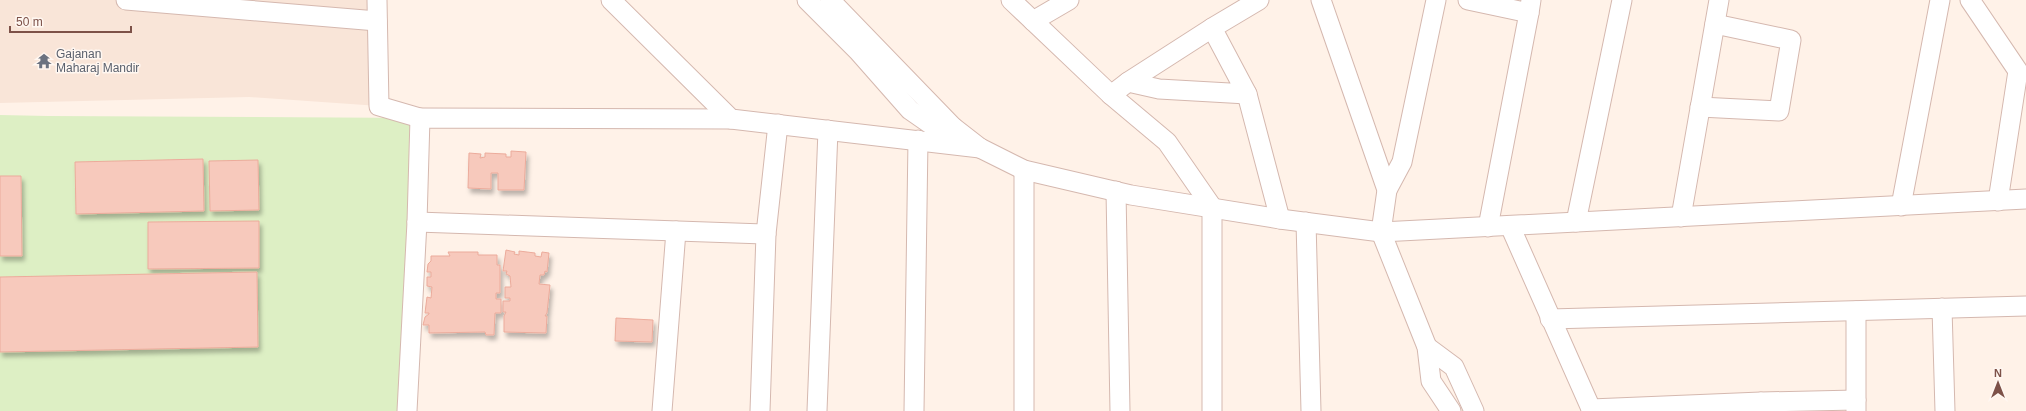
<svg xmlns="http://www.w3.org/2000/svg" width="2026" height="411" font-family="Helvetica,sans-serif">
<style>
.residential{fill:#f9e5d8}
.green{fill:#ddefc4}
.building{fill:#f7c9bc;stroke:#ecab9b;filter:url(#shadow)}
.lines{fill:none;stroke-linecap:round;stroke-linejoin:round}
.minor-casing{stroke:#d5b8af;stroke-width:21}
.minor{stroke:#fff;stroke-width:19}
.labels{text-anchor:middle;stroke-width:3;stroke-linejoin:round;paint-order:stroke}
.worship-label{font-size:12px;fill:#5b616d;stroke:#fff7f1;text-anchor:start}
</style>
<defs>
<filter id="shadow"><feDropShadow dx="2.5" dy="4.5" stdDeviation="2" flood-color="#0004"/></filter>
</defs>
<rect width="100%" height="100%" fill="#fff2e8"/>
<polygon class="residential" points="0,0 377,0 379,106 249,97 0,103"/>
<polygon class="green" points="0,115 48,116 420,118 412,411 0,411"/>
<g class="building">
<polygon points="511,151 526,152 524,190 498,190 498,173 491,173 491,189 468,188 469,153 481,154 480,158 485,157 485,153 506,154 506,157 511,157"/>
<polygon points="203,159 204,211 76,214 75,162"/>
<polygon points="258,160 259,210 210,211 209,161"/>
<polygon points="0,176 21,176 22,256 0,256"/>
<polygon points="259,221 259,268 148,269 148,222"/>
<polygon points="506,250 515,252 514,254 519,255 519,251 535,253 535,256 541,257 542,252 549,253 547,272 545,271 544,275 540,275 539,284 550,285 547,313 545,316 547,316 546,333 504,332 504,316 506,312 503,312 503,301 510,301 510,298 505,298 505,287 511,287 510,276 506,274 507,271 503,271"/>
<polygon points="448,252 478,252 478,255 497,255 497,265 500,265 500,293 496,293 496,299 501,299 501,313 495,313 494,335 486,335 485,332 429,333 429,325 423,325 425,317 429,314 429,313 425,313 427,297 431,298 432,287 427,286 427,277 431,277 431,272 427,272 428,264 431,261 431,256 450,256"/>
<polygon points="257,272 258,347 0,352 0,277"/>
<polygon points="616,318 653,320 652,342 615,341"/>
</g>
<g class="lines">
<g class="minor-casing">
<g id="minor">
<polyline points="126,0 377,21"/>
<polyline points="377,0 379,106 420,118"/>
<polyline points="611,0 731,119 980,148"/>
<polyline points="807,0 858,51 910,110 933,126 953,127"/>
<polyline points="830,0 953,127 980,148 1024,170 1131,195 1280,219 1381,232 2026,199"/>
<polyline points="1011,0 1111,95 1167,142 1212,207 1212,411"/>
<polyline points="1321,0 1387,190 1381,232 1427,347 1431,381 1451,411"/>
<polyline points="1468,0 1529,13 1531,0"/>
<polyline points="1970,0 2018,71 1998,201"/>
<polyline points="1033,21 1069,0"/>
<polyline points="1128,82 1212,28"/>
<polyline points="1247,94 1280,219"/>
<polyline points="1111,95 1128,82 1159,89 1247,94 1212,28 1259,0"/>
<polyline points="1700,107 1779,111 1791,40 1715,24"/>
<polyline points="1024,170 1024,411"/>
<polyline points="1387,190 1402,162 1436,0"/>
<polyline points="1116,191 1120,411"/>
<polyline points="1901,206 1940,0"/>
<polyline points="1681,217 1719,0"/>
<polyline points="417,222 766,234 760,411"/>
<polyline points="1306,222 1311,411"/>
<polyline points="1576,222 1622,0"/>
<polyline points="1510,226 1592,411"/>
<polyline points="1488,227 1529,13"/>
<polyline points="766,234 778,124"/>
<polyline points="1942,308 1945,411"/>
<polyline points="1856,311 1856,411"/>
<polyline points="1550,319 2026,306"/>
<polyline points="1427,347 1454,367 1474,411"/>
<polyline points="1761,402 1856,400"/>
<polyline points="1591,409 1761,402 1761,411"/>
<polyline points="407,411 417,222 420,118 731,119"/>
<polyline points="662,411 676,231"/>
<polyline points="817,411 828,130"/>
<polyline points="914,411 918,140"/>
</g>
</g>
<use href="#minor" class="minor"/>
</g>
<defs>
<g id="temple-bare" transform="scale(1.2)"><path d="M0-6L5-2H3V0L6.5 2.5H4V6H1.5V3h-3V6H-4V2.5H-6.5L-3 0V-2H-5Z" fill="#6b7280" stroke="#fff7f1" stroke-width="2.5" paint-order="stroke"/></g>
</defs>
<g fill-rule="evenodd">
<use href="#temple-bare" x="44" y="61"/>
</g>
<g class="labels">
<g class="worship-label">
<text x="56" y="58">Gajanan<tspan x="56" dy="14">Maharaj Mandir</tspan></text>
</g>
</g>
<g transform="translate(1998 383)" stroke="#fff7f1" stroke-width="3" paint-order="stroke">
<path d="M0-3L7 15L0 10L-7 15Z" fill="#7d5148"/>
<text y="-6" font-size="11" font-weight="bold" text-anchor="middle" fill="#7d5148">N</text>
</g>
<path d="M10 26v6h121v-6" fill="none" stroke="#7d5148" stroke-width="2"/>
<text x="16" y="26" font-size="12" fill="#7d5148" stroke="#fff7f1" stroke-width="3" paint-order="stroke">50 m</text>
</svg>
